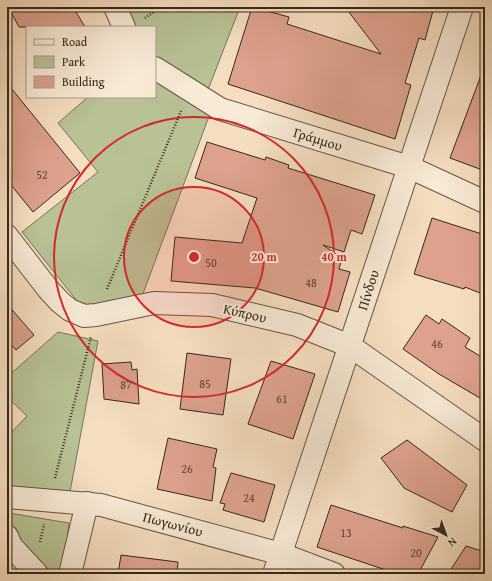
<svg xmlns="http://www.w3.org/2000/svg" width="492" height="581" font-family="'Gentium Book Plus',serif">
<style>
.green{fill:#b8c295;stroke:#787556}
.building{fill:#dda18d;stroke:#382817}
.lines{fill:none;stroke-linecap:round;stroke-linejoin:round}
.minor-casing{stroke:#675641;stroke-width:24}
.path{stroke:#382817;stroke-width:2.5;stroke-dasharray:1 2;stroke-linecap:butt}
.minor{stroke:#f8ead6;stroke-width:22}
.ring{fill:none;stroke:#d62828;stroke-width:2}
.labels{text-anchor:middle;stroke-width:4;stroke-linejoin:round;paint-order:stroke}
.number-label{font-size:12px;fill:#614634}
.street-label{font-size:14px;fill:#382817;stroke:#f8ead6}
.centre{fill:#d62828;stroke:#f8ead6;stroke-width:2}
.ring-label{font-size:12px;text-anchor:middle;font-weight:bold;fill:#d62828;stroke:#f8ead6;stroke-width:4;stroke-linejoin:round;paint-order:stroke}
</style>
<rect width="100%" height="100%" fill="#f5dec0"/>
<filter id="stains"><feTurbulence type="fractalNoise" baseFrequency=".005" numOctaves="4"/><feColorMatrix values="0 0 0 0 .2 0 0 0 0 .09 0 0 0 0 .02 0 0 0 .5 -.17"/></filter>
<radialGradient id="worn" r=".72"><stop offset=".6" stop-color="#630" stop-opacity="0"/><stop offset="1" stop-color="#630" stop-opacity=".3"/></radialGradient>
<g class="green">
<polygon points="120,7 240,7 206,95 155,62 155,27 130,27"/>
<polygon points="155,73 211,111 141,299 81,306 22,232 98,172 58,123 88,97 155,97"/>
<polygon points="58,332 98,341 70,492 7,489 7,437 27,416 7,397 7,377"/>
<polygon points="9,513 69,523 64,569 43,571 9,523"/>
</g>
<g class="building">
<polygon points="8,7 73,7 85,27 19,27"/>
<polygon points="252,7 289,17 287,24 381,54 345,7 434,7 425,40 419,38 405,83 411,85 395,139 228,84"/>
<polygon points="483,70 485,71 485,171 450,158"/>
<polygon points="7,83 80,173 33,212 7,180"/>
<polygon points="207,142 265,160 266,157 289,165 288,168 375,195 362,234 351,230 344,252 323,245 342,258 339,269 350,272 338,312 255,288 171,281 175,237 242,243 257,198 195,178"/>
<polygon points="432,218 485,235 485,295 465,287 464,289 414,274"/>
<polygon points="7,304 34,335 16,350 7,340"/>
<polygon points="426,315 439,324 442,319 470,338 465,347 485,359 485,401 439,374 403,349"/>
<polygon points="187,353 231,359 223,415 180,409"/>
<polygon points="271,361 315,374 293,439 248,424"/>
<polygon points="131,362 132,370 137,369 139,404 104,399 102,364"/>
<polygon points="168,438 217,449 213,467 216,468 212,501 157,489"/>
<polygon points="407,440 467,485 452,512 404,488 381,458"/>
<polygon points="231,473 275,485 264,522 223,510 225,504 220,503"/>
<polygon points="331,505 403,528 403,526 438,537 418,574 388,574 389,571 317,547"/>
<polygon points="466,546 485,552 485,574 448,574"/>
<polygon points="121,555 178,562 177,574 118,574"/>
</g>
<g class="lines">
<g class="minor-casing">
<g id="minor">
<polyline points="115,7 124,27"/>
<polyline points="155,68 220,109 409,167 485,202"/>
<polyline points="7,236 48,289 60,302 70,310 84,316 96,315 154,303 212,305 297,325 350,346 485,440"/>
<polyline points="7,497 101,505 281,554 334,574"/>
<polyline points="7,536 11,546 37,574"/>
<polyline points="70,574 87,503"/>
<polyline points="274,574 462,7"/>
</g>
</g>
<g class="path">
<polyline points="145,18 161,7"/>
<polyline points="107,289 181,111"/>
<polyline points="55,478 91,337"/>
<polyline points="40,542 44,524"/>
</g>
<use href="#minor" class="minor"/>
</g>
<circle cx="194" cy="257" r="70" fill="#d62828" fill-opacity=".12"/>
<g class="ring">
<circle cx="194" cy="257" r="70"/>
<circle cx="194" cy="257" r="140"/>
</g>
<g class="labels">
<g class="number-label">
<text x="42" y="179">52</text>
<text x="211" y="267">50</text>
<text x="311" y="287">48</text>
<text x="437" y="348">46</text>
<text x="205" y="388">85</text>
<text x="126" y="389">87</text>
<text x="282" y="403">61</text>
<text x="187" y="473">26</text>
<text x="249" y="502">24</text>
<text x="346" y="537">13</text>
<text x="416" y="557">20</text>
</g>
<g class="street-label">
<text transform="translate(318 139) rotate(17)" y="5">Γράμμου</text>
<text transform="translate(368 290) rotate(-72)" y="5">Πίνδου</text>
<text transform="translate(245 313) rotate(13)" y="5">Κύπρου</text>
<text transform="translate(173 524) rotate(15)" y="5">Πωγωνίου</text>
</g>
</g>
<circle cx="194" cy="257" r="6" class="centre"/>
<g class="ring-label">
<text x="264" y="261">20 m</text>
<text x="334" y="261">40 m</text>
</g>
<rect width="492" height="581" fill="none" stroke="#f5dec0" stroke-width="24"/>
<rect x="8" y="8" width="476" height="565" fill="none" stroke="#382817" stroke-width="2"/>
<rect x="12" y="12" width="468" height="557" fill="none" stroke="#382817"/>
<rect x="26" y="26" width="130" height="72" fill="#f8ead6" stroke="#ab9c8a"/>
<rect x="34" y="39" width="20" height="6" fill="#f8ead6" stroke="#ab9c8a"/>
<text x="62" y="46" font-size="12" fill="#382817">Road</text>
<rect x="34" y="56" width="20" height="12" fill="#b8c295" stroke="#ab9c8a"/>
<text x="62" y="66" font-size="12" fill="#382817">Park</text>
<rect x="34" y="76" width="20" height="12" fill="#dda18d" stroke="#ab9c8a"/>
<text x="62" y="86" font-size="12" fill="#382817">Building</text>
<g transform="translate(446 535) rotate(139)" stroke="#f8ead6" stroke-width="3" paint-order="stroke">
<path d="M0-3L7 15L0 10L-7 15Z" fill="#382817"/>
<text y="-6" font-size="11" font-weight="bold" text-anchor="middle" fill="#382817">N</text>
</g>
<rect width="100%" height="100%" filter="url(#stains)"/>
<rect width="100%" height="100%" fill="url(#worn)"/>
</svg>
